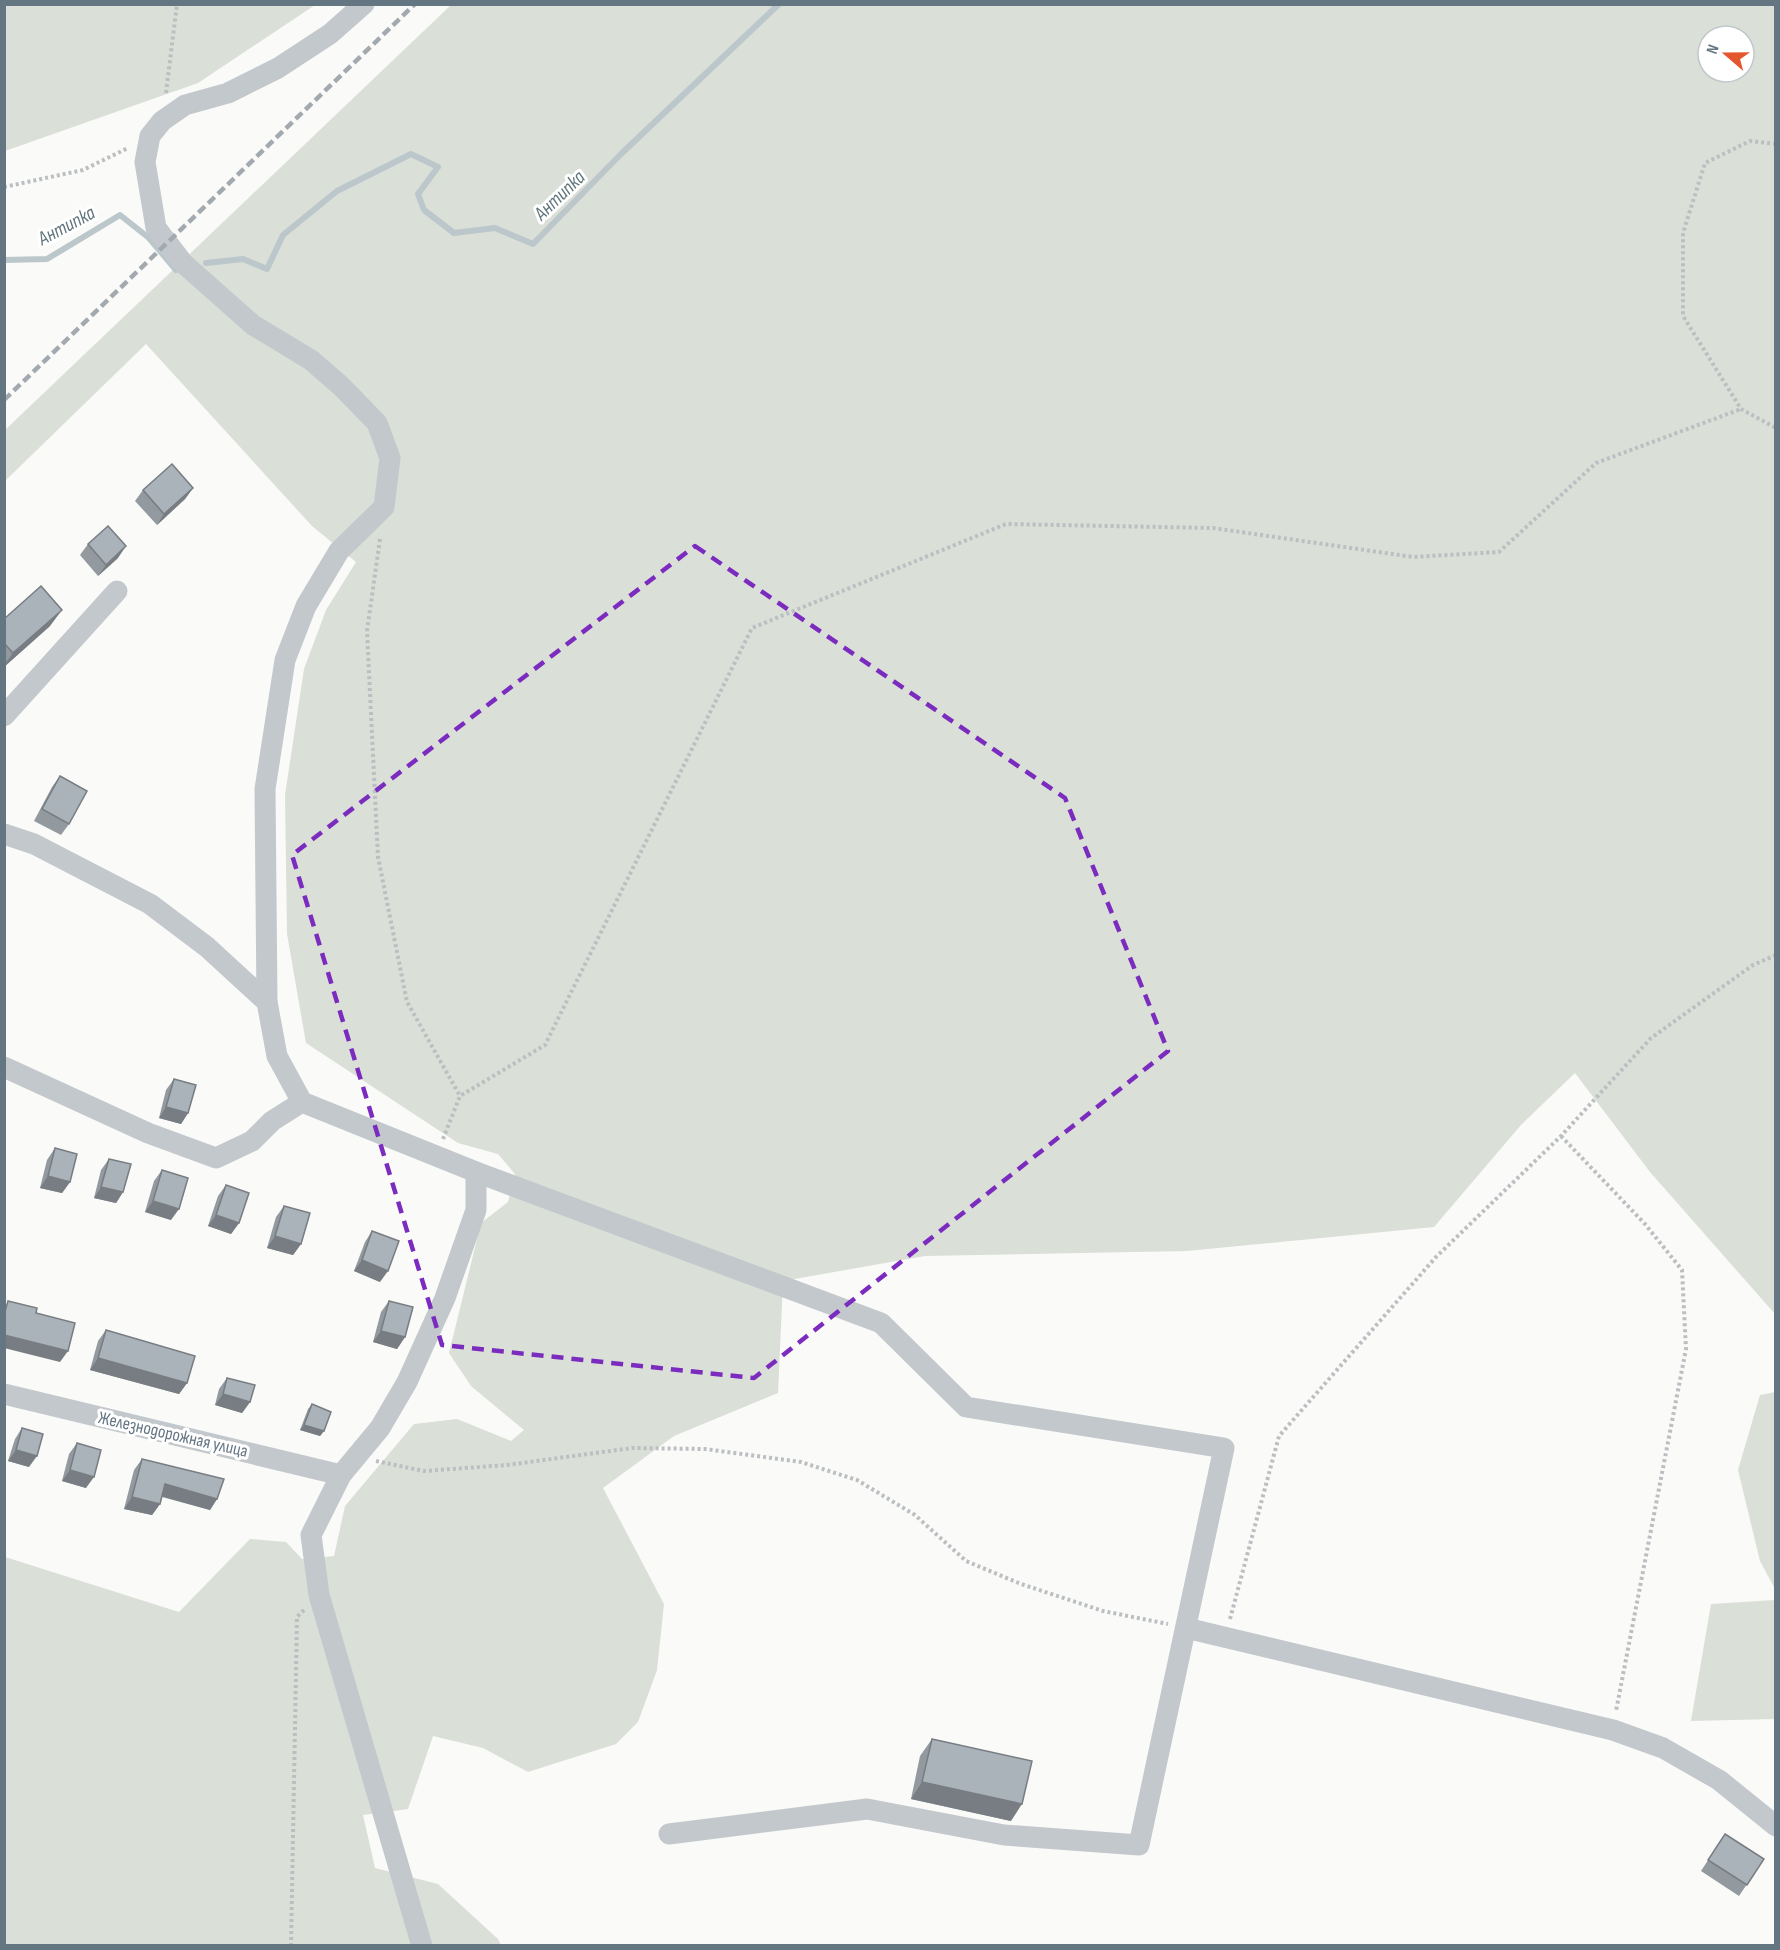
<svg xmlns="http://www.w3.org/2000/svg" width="1780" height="1950" font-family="'Sofia Sans Condensed',sans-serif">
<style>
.green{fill:#dadfd7;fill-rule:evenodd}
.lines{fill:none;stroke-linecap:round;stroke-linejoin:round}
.stream{stroke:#bbc7cb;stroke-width:6}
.path{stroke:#bbbfc2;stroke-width:4;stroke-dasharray:3 3;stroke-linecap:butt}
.street{stroke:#c3c8cc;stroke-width:21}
.rail{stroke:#a2aab0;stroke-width:4.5;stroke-dasharray:9 4.5;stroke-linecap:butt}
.wall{fill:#929a9f}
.shaded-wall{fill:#777d82}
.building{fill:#aab3b9;stroke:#777d82;stroke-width:1.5}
.marked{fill:none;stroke:#7b2cbf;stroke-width:4.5;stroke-dasharray:12 8;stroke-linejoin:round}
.labels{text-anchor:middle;stroke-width:6;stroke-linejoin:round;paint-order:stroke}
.street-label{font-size:18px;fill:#657683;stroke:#fff}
.water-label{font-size:20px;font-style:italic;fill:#60757c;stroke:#fff}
</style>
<rect width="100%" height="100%" fill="#fafaf8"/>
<g class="green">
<polygon points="4,5 5,4 315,5 198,83 5,151"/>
<path d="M451,5H1775V1314L1650,1172L1575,1073L1521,1125L1434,1227L1187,1251L925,1256L783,1281L778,1393L674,1436L603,1488L664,1604L657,1670L638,1722L616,1744L528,1772L483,1748L433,1736L408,1809L363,1815L375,1868L438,1884L498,1939L501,1945H5V1557L179,1612L250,1539L286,1542L302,1559L334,1556L345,1506L414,1424L457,1419L511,1441L524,1430L471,1386L449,1353L481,1223L508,1202L515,1174L498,1154L458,1143L306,1043L287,934L285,795L304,669L326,610L356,562L312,526L146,344L5,481V430ZM1708,36H1744V72H1708Z"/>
<polygon points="1775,1392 1776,1392 1775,1589 1760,1561 1738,1470 1760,1395"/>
<polygon points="1775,1600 1775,1719 1691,1721 1711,1604"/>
</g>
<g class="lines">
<g class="stream">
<polyline points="4,260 47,259 120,215 149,238 176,270"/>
<polyline points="206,263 243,259 267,269 283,235 337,191 411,154 438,167 418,194 424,210 454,233 495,228 533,244 621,154 779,4"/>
</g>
<g class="path">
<polyline points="166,93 177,4"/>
<polyline points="1776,144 1750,141 1705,163 1683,233 1683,316 1741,409 1776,428"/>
<polyline points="4,187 83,170 128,148"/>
<polyline points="380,539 367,631 378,857 407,1002 460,1096"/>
<polyline points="1561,1136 1645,1224 1682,1270 1686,1349 1616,1711"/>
<polyline points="443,1139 460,1096 545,1045 752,628 1006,524 1213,528 1413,557 1499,552 1596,463 1741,409"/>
<polyline points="376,1461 424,1471 507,1465 632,1448 705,1449 801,1462 857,1480 915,1515 966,1561 1021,1584 1103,1611 1168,1624"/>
<polyline points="1230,1619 1279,1436 1436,1257 1561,1136 1651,1038 1753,965 1776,955"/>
<polyline points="291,1946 297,1617 304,1610"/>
</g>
<g class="street">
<polyline points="364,4 330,34 278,68 228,93 185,105 162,121 150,136 145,162 156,228 183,263 253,325 311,360 341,386 377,423 390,458 384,507 339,551 306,606 285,660 265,789 267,1002 277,1056 302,1102 476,1172 881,1323 966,1407 1224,1448 1139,1845 1004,1835 867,1809 669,1834"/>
<polyline points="4,716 117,591"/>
<polyline points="4,834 34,844 150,904 207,947 267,1002"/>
<polyline points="4,1067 148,1133 216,1158 252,1141 272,1121 302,1102"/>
<polyline points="4,1394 341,1475"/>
<polyline points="1186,1628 1613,1730 1663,1748 1719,1780 1776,1826"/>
<polyline points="422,1946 319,1595 311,1535 341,1475 380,1428 407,1382 445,1298 476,1210 476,1172"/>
</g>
<polyline class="rail" points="4,400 415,4"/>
</g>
<g class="wall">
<polygon points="193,488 185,499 157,525 135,501 143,490"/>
<polygon points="88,544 118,558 98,576 80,555"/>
<polygon points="4,619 50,626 4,667"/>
<polygon points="60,776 69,824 61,835 34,821 52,787"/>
<polygon points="174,1079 188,1113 181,1124 159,1118 166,1090"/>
<polygon points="55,1148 70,1182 62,1193 40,1188 47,1160"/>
<polygon points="109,1159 123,1192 116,1203 94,1198 101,1170"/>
<polygon points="162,1170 171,1220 145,1212 154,1181"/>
<polygon points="226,1185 239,1223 231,1234 208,1226 218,1196"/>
<polygon points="284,1206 301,1244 293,1255 267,1248 276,1217"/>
<polygon points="372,1231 380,1282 354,1271 365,1242"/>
<polygon points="389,1301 405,1337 397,1349 373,1342 381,1312"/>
<polygon points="106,1330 187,1383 179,1394 90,1370 98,1341"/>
<polygon points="227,1378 250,1402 242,1413 215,1405 219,1389"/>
<polygon points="312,1404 324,1431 320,1436 300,1430 308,1409"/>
<polygon points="22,1428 29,1467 8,1461 15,1439"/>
<polygon points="77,1443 86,1488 62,1481 69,1454"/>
<polygon points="142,1459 217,1499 210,1510 162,1497 160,1504 152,1515 124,1509 134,1470"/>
<polygon points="932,1739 1011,1821 911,1799 920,1756"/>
<polygon points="1725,1834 1764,1859 1739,1896 1701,1871"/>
</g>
<g class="shaded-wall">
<polygon points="193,488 185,499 157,525 164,514"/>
<polygon points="126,546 118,558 98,576 106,565"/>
<polygon points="62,610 50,626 4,667 4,665 13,653"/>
<polygon points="166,1107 188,1113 181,1124 159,1118"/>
<polygon points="48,1176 70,1182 62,1193 40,1188"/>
<polygon points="101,1187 123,1192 116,1203 94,1198"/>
<polygon points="153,1201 179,1209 171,1220 145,1212"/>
<polygon points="216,1215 239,1223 231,1234 208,1226"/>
<polygon points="275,1236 301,1244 293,1255 267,1248"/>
<polygon points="362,1260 388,1271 380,1282 354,1271"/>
<polygon points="381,1331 405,1337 397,1349 373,1342"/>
<polygon points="4,1335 68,1351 60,1362 4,1348"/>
<polygon points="98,1358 187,1383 179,1394 90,1370"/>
<polygon points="223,1394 250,1402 242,1413 215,1405"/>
<polygon points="304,1425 324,1431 320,1436 300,1430"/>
<polygon points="16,1450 37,1456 29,1467 8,1461"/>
<polygon points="70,1470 94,1477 86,1488 62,1481"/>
<polygon points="165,1484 217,1499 210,1510 157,1495"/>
<polygon points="132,1497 160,1504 152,1515 124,1509"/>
<polygon points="922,1782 1022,1804 1011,1821 911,1799"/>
</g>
<g class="building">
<polygon points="172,464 193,488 164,514 143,490"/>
<polygon points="108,526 126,546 106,565 88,544"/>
<polygon points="41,586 62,610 13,653 4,643 4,619"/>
<polygon points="60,776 87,791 69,824 42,809"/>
<polygon points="174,1079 196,1085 188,1113 166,1107"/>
<polygon points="55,1148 77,1154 70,1182 48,1176"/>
<polygon points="109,1159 131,1164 123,1192 101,1187"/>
<polygon points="162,1170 188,1178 179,1209 153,1201"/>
<polygon points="226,1185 249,1193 239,1223 216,1215"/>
<polygon points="284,1206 310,1213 301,1244 275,1236"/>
<polygon points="372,1231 399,1241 388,1271 362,1260"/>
<polygon points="8,1301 37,1308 36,1313 75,1323 68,1351 4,1335 4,1315"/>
<polygon points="389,1301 413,1307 405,1337 381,1331"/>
<polygon points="106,1330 195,1356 187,1383 98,1358"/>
<polygon points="227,1378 255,1385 250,1402 223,1394"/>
<polygon points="312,1404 331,1412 324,1431 304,1425"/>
<polygon points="22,1428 43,1434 37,1456 16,1450"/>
<polygon points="77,1443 101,1450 94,1477 70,1470"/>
<polygon points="142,1459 224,1479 217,1499 165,1484 160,1504 132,1497"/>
<polygon points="932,1739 1032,1761 1022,1804 922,1782"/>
<polygon points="1725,1834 1764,1859 1747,1885 1708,1860"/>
</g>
<path class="marked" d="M695,546L1065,798L1168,1051L754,1378L442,1345L292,855Z"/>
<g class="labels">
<g class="street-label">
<text transform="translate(173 1434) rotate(13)" y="6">Железнодорожная улица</text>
</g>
<g class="water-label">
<text transform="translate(559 195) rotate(-44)" y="7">Антипка</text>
<text transform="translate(66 225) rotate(-28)" y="7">Антипка</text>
</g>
</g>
<rect width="1780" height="1950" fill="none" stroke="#657683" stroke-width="12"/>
<g transform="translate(1726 54) rotate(290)"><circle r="28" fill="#ffffff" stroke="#c1c8cd" stroke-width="1.5"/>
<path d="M0-4.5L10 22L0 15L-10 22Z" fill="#e4572e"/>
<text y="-9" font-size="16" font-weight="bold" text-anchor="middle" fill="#657683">N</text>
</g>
</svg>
